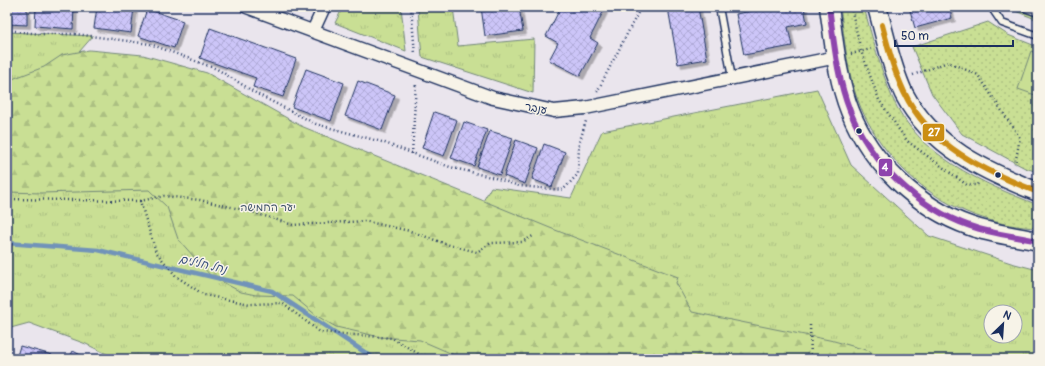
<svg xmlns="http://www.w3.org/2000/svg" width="1045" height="366" font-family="Pangolin,'Playpen Sans Hebrew',sans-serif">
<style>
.grass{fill:url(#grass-tufts);stroke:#728779;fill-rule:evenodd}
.forest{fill:url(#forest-firs);stroke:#728779}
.park{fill:url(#park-dots);stroke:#728779}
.pitch{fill:#c9df94;stroke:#728779}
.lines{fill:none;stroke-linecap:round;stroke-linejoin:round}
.stream{stroke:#7193b9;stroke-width:4.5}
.building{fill:url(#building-cross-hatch);stroke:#1b2f5e;filter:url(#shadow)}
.lane-casing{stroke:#1b2f5e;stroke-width:9}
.street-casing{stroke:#1b2f5e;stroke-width:15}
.secondary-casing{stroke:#1b2f5e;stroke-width:21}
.path{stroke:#1b2f5e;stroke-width:2.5;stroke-dasharray:1 3;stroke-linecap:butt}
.lane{stroke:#f7f3e8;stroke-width:6}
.street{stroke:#f7f3e8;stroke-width:12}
.secondary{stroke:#f7f3e8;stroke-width:18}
.bus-1-casing{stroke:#f7f3e8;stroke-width:9}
.bus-2-casing{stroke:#f7f3e8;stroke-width:9}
.bus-1{stroke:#8e44ad;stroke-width:6}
.bus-2{stroke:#cb8e13;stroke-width:6}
.bus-dot{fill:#1b2f5e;stroke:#f7f3e8;stroke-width:1.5}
.labels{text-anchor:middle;stroke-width:3;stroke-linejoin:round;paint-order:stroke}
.street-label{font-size:11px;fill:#1b2f5e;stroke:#f7f3e8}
.park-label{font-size:11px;fill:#3e5269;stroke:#f7f3e8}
.water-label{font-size:12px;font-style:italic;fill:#38507c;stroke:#f7f3e8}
.line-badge{stroke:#f7f3e8;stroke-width:1.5}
.badge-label{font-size:11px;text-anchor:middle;font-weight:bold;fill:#fff}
</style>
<defs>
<pattern id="grass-tufts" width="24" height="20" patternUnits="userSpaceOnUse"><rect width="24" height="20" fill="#c9df94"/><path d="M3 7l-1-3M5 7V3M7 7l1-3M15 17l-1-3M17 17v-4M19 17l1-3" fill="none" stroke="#acc082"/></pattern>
<pattern id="forest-firs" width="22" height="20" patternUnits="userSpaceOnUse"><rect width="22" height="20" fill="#c9df94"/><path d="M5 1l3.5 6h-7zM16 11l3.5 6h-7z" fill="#acc082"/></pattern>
<pattern id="park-dots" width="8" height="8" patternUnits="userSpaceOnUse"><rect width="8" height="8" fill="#c9df94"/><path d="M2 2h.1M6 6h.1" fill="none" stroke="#acc082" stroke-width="1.8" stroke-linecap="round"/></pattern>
<pattern id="building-cross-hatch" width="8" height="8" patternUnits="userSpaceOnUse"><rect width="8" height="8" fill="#ccc5f8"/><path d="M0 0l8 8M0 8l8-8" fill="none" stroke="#afaad7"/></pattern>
<filter id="shadow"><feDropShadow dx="3.5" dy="3.5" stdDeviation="0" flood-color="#0004"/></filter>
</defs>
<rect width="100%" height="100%" fill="#eae5ed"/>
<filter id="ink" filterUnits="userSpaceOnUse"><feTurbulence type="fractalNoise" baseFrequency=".025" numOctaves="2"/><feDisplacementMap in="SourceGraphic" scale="8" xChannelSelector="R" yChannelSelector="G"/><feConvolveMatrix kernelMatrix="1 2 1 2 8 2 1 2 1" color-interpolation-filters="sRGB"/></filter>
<g filter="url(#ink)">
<g class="grass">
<polygon points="343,7 401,7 406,51 335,23"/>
<polygon points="453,7 458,46 534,39 533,93 422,57 418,9"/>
<polygon points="1005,7 1038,7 1038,20"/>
<polygon points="7,32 93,36 59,75 7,87"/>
<path d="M817,89L851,165L929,236L1011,263L1038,270V359H871L679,311L478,210L491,187L571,198L602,131ZM991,312H1015V336H991Z"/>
<polygon points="7,180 150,180 508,359 117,359 86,344 29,323 7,329"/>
</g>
<polygon class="forest" points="89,50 143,55 207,73 301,126 550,228 678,277 676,283 692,312 834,341 870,351 879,359 464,359 420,340 380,337 336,327 317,316 293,296 256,295 241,292 211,276 178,239 167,207 149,190 41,193 7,192 7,81 44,67 62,55"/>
<g class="park">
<path d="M840,7H864C872,37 880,68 892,97C918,156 982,183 1038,205V228C961,225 893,179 861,108C847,77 845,40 840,7Z"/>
<polygon points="988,22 1008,35 1038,47 1038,172 1025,168 962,134 932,94 912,47"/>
</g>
<polygon class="pitch" points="1031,51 1038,54 1038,96 1018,89"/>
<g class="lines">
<polyline class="stream" points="7,243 98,250 272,291 375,359"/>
</g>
<g class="building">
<polygon points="7,7 27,7 27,25 7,24"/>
<polygon points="36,7 74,7 73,29 35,26"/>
<polygon points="97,7 134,7 131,33 94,28"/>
<polygon points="481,7 519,7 523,31 485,36"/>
<polygon points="561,7 568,7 574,10 576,7 598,7 604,10 590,38 598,43 580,76 549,60 558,43 546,36"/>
<polygon points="673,7 698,7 707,59 678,64 668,8"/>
<polygon points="772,7 804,7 807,23 788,27 792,46 744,55 736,14"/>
<polygon points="909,7 949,7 952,18 915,28"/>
<polygon points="147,9 183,21 174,48 138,36"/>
<polygon points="210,28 296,59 283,97 253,87 256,78 200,58"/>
<polygon points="306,69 344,83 331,121 292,107"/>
<polygon points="358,81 395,95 382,130 345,116"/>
<polygon points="434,112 457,120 444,156 422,148"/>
<polygon points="464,122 487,130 474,166 451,158"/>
<polygon points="490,131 513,138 500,175 477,167"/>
<polygon points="516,140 538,148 525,184 504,176"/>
<polygon points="544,144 565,152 552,187 532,179"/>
<polygon points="20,346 52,355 50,359 16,359"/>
<polygon points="73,351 88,359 69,359"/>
</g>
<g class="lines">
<g class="lane-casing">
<g id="lane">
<polyline points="719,7 732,78"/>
<polyline points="991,7 1002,23 1038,36"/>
<polyline points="1022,7 1038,13"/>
</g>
</g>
<g class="street-casing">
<g id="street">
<polyline points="247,7 493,98 554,111 585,108 837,57"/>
<polyline points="313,31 324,7"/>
</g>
</g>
<g class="secondary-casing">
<g id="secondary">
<path d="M829,7C834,42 837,78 850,111C870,162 918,208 970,226C992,234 1015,236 1038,241"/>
<path d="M877,7C885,35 891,67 904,94C932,147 985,171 1038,192"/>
</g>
</g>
<g class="path">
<polyline points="411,7 415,54"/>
<polyline points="851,7 861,51 879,100 907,141 967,185 977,185 978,183"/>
<polyline points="7,30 40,34 76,34 150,44 217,69 259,95 316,124 382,142 450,167 495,178 519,186 563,190 578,174 579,144 586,121"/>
<polyline points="851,54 871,49"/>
<polyline points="913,75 948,62 978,75 1020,138 1015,164"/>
<polyline points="597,92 641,7"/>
<polyline points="412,154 416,83"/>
<polyline points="7,199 140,201 156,252 176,276 204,295 250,304 282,303 320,332 392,338 427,359"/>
<polyline points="140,201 164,196 200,200 249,211 293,225 364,221 410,231 446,244 477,252 491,243 522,242 533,236"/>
<polyline points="810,325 811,359"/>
</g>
<use href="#lane" class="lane"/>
<use href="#street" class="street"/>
<use href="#secondary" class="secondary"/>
<g class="bus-1-casing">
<path id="bus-1" d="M829,7C834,42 837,78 850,111C870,162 918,208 970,226C992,234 1015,236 1038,241"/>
</g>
<g class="bus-2-casing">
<path id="bus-2" d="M882,25C888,48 894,71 904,92C929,146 986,172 1038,192"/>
</g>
<use href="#bus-1" class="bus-1"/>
<use href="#bus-2" class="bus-2"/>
</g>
</g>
<g class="bus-dot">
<circle cx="859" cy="131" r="3.5"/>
<circle cx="998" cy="175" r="3.5"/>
</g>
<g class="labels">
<g class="street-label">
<text transform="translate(536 108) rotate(11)" y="4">ענבר</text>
</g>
<g class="park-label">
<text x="268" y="211">יער החמישה</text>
</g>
<g class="water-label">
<text transform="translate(203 264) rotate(13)" y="4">נחל חלילים</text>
</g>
</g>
<g class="line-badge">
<rect x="922" y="123" width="23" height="19" rx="4" fill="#cb8e13"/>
<rect x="878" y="158" width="15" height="19" rx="4" fill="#8e44ad"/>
</g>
<g class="badge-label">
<text x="934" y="136">27</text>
<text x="885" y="171">4</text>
</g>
<rect width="1045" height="366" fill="none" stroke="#f7f3e8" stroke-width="24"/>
<rect x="12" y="12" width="1021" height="342" fill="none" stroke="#1b2f5e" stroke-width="1.5" filter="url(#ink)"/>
<g transform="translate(1003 324) rotate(25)"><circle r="19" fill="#f7f3e8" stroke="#9fa5b1"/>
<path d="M0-3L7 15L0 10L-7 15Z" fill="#1b2f5e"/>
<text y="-6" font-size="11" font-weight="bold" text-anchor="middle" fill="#1b2f5e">N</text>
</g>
<path d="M895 40v6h118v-6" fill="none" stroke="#1b2f5e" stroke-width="2"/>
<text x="901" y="40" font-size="12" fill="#1b2f5e" stroke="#f7f3e8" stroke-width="3" paint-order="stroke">50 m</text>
</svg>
